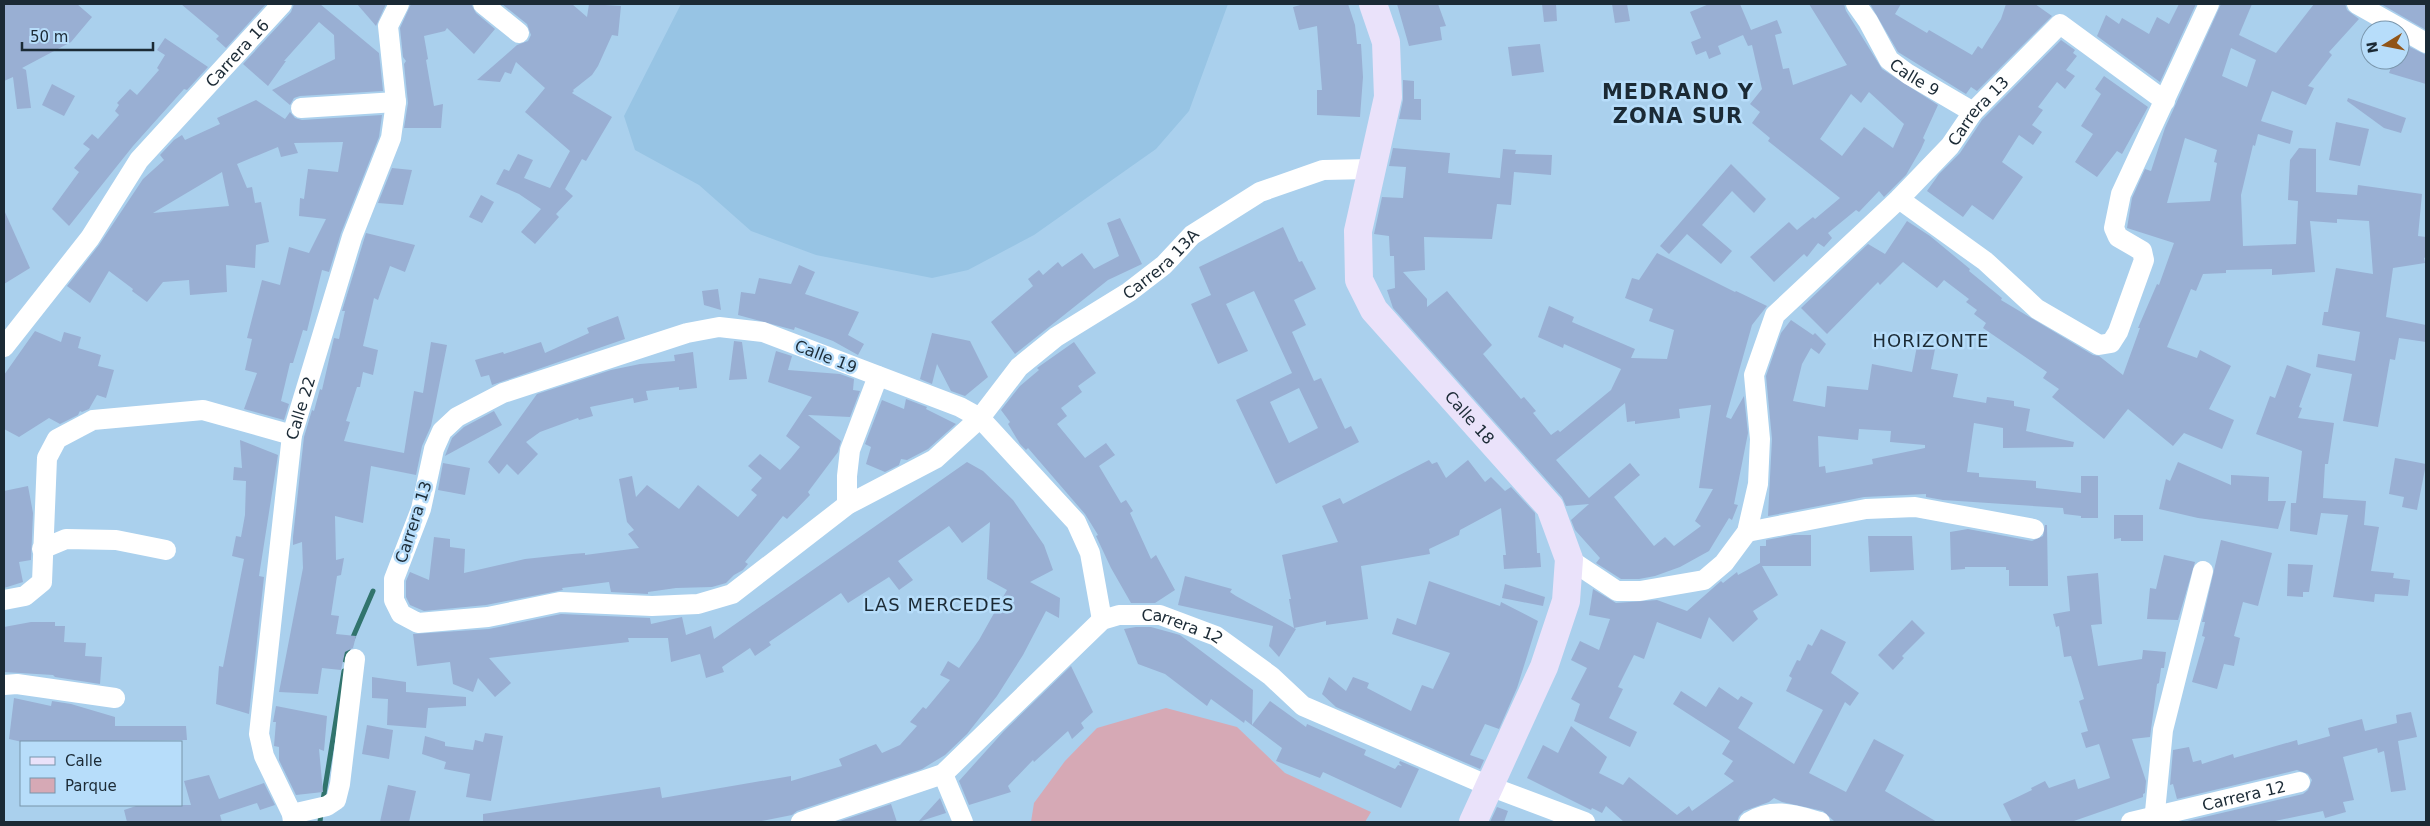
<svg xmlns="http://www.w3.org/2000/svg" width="2430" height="826" font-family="'DejaVu Sans',sans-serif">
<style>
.built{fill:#97c4e4}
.green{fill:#d6a9b5}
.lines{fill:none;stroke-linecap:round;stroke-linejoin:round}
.stream{stroke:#31746d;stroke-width:5}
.building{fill:#99afd3;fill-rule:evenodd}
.street{stroke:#fff;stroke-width:20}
.secondary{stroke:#eae2fa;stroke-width:28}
.labels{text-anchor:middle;stroke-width:5;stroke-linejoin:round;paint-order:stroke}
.street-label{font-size:16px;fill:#1b2a35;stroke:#b7ddfa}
.neighbourhood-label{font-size:18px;letter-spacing:1px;fill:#1b2a35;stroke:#b7ddfa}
.district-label{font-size:21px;font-weight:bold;letter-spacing:1px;fill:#1b2a35;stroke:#b7ddfa}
</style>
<rect width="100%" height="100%" fill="#aad0ed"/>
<polygon class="built" points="681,4 1228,4 1189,111 1156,149 1034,235 968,270 932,278 816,255 751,231 699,185 635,150 624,116"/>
<polygon class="green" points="1166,708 1237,727 1285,773 1371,812 1365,822 1031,822 1034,803 1065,761 1097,728"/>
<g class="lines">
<g class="stream">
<polyline points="345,660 347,651 373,591"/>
<polyline points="323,800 344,671"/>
<polyline points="320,822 321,813"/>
</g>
</g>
<g class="building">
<polygon points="4,4 77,4 92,17 71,42 22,68 26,70 31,108 17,109 13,77 4,81"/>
<polygon points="181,4 266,4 226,48 216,39 219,36"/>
<polygon points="294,4 320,4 379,53 383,91 300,96 294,98 290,105 272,90 335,59 334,35 319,22 284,61 286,61 268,86 243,64 291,12"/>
<polygon points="357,4 386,4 376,26"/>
<polygon points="411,4 471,4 476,13 495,29 474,54 447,28 445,31 424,36 428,59 426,60 434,106 443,104 441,128 404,128 408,103 404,64 406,61 403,57 400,28"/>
<polygon points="502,4 572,4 587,17 589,4 621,6 618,36 612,35 598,66 592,75 573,90 574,91 572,93 612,117 586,161 582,159 565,189 573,196 556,214 559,217 535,244 521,232 541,209 519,194 496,184 504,169 509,171 518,154 533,160 524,178 550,188 570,151 525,112 545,88 516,62 511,74 505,72 500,82 477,80 517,45 528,41 531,35 527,24"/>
<polygon points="1304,4 1348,4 1355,25 1357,44 1361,44 1363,77 1360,117 1317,115 1317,90 1322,90 1317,26 1299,30 1293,7"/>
<polygon points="1397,4 1438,4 1446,26 1440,27 1442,40 1409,46"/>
<polygon points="1542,4 1556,4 1557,21 1544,22"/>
<polygon points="1612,4 1627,4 1630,21 1615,23"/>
<path d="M1709,4H1740L1751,30L1777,20L1782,33L1775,35L1783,69L1789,68L1793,85L1847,65L1809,4H1844L1846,11L1882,69L1938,105L1923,138L1925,140L1921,149L1906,175L1884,197L1879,191L1859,212L1856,210L1828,233L1832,238L1824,247L1818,243L1807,257L1804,254L1774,282L1750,257L1789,222L1797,230L1813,217L1815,219L1840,198L1768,141L1770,138L1752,123L1760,112L1750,104L1762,89L1752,45L1748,46L1743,35L1718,46L1721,54L1709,59L1706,51L1696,55L1691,42L1701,38L1690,12ZM1869,92L1904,124L1893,148L1864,127L1842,156L1820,139L1851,94L1861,103Z"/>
<polygon points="1870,4 1901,4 1895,14 1927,33 1929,30 1972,55 1978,46 1982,49 2001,19 2006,4 2035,4 2052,16 1977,91 1971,87 1966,94 1898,52"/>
<polygon points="2179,4 2196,4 2160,82 2097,36 2106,15 2119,24 2122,18 2149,34 2157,17 2169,24"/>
<path d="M2221,4H2252L2239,35L2276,53L2314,4H2345L2347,10L2359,19L2329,52L2332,55L2308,86L2314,88L2306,105L2272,91L2261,121L2293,131L2290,144L2258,134L2255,146L2253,145L2241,195L2243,246L2296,244L2298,201L2288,200L2290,160L2299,148L2316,149V192L2357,195L2358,185L2422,194L2418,236L2426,237V257L2424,258L2425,263L2393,268L2386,317L2426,325V342L2399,338L2395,360L2390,359L2378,427L2343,421L2352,374L2316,367L2318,354L2355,361L2360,332L2322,325L2324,312H2328L2336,268L2373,274L2369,221L2337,219V223L2310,221L2315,272L2272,275V269L2226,270V273L2203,274L2196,291L2191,289L2167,347L2197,358L2200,350L2231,366L2209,409L2234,420L2222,449L2184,433L2173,446L2128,409L2104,439L2052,397L2059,389L2043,378L2047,372L1983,328L1986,323L1974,314L1977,310L1966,302L1969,299L1944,280L1937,288L1903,262L1880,285L1878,282L1827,334L1801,308L1868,244L1885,254L1907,221L1930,236L1970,269L1969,271L2002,298L2001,300L2093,355L2099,356L2123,375L2140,328H2138L2157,284L2159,285L2174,243L2127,228L2132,198L2145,169L2151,171L2165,128ZM2231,48L2256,60L2247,87L2222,76ZM2185,138L2217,150L2214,162L2217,163L2210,201L2167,203Z"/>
<polygon points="2381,4 2426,4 2426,30"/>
<polygon points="165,38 208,67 187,90 184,89 133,146 69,226 52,209 79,172 74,168 90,149 83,144 92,134 98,139 119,115 115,111 119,105 117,103 130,89 137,95 159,70 157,68 165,55 157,50"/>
<polygon points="2061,40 2075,50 2073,53 2077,56 2066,70 2075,76 2065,89 2057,82 2038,107 2043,110 2032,125 2042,132 2033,145 2019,135 2002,162 2023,177 1993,220 1972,205 1963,217 1927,191 1939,174 1960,153 1982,120"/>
<polygon points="2400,42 2426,55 2426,84 2389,73 2394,60 2400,60"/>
<polygon points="1540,44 1544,72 1512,76 1508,47"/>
<polygon points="2104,76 2148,107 2122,154 2117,151 2097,177 2075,162 2093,134 2081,126 2101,94 2095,89"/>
<polygon points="1403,80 1414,81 1414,99 1421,99 1421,120 1399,119 1403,100"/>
<polygon points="52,84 75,96 64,116 42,105"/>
<polygon points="2348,98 2406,118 2401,133 2384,128 2347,101"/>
<path d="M256,100L285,119L290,112L295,118L302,120L382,115L379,137L341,233L329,272L322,270L307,331L303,330L293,363H290L281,401L289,404L284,420L244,409L257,373L245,370L252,339L247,338L262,280L280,285L289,247L309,253L326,219L299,216L300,198L304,199L308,169L338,172L343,142L294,143L298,153L281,157L278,147L237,164L247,188L252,187L255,203L261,202L269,242L256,245L255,268L226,265L227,292L190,295L189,280L163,282L147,302L132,291L133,289L109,271L90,303L67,286L99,245L143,179L164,160L160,155L174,140L182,135L185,140L220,124L217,118ZM222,172L229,206L153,213Z"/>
<polygon points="2336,122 2369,129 2360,166 2329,160"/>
<path d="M1393,148L1450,153L1448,173L1500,178L1503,149L1516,150L1515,154L1552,155L1551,175L1514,172L1511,205L1497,204L1492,239L1424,237L1425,270L1403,272L1427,299V307L1447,291L1492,345L1483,354L1521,399L1524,397L1536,411L1533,413L1551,435L1558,430L1560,432L1611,390L1621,369L1564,344L1563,348L1538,337L1549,306L1574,317L1572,322L1635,349L1631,358L1667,359L1674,330L1649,321L1653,309L1625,298L1632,278L1639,280L1657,253L1735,292L1736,291L1767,306L1752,325L1726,417L1731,419L1744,396L1748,433L1734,504L1738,505L1732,520L1729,518L1709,551L1680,567L1655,576L1639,579H1621L1596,563L1600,558L1575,530L1571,520L1589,504L1566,506L1562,497L1393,308L1387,290L1395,288L1394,256H1390L1389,236L1374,234L1382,197L1403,198L1406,167L1389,166ZM1625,403L1627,422L1635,421V424L1680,418L1679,409L1711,405L1699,488L1713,489L1695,521L1701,526L1674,546L1665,537L1654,546L1614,497L1640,475L1630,463L1589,498L1556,460Z"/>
<polygon points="1731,164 1766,199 1754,213 1732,191 1702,225 1732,251 1721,264 1687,234 1669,254 1660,246"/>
<polygon points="392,168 412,170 403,205 378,203"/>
<polygon points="481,195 494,202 482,223 469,217"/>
<polygon points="4,210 30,268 4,284"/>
<polygon points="1120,218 1142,264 1108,280 1015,354 991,322 1033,286 1028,279 1039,270 1043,275 1058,262 1062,267 1082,253 1094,269 1119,256 1107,223"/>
<path d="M1283,227L1299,262L1302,261L1316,289L1294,300L1306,325L1292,332L1314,381L1321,378L1345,429L1351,426L1359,442L1276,484L1236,400L1292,373L1254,291L1226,304L1248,351L1218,364L1191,304L1211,295L1199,267ZM1299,388L1318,428L1289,443L1270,402Z"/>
<polygon points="366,233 415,245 405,272 390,266 378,300 374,298 363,346 378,350 373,375 363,372 360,387 357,387 346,421 350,422 344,441 404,453 414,391 423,393 431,342 447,345 431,426 422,446 416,475 371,466 363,523 335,516 336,560 344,558 341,575 337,576 331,615 339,616 336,634 356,636 353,648 345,652 341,670 322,668 318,694 279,692 303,568 302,542 293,545 293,537 304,437 312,410 314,411 320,389 322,390 334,338 339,339 345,311 342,311"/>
<polygon points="799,265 815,272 805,294 859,312 848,335 864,344 858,355 833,341 795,327 794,330 738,315 741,292 755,294 759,278 791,284"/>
<polygon points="718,289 721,310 704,305 702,291"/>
<polygon points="618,316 625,339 492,385 489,375 481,377 475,360 503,352 504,354 541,342 545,353 589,333 587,328"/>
<path d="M1791,320L1813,335L1815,333L1826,344L1819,354L1811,348L1802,364L1793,401L1825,407L1827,386L1868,390L1872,364L1912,372L1917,346L1935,349L1931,369L1958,374L1953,397L1986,403L1987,397L2014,401V406L2030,409L2026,431L2074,442L2073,447L2003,448V428L1974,423L1967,472L1979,473V477L2036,481V488L2081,493V476H2098V518H2081V516L2064,514L2063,508L1943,500L1926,497V494L1864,497L1768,516L1772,439L1766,376L1781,333ZM1859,429L1891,431L1890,442L1925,445V448L1872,459L1873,464L1848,469L1826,473L1825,466L1819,467L1818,436L1858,440Z"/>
<polygon points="35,331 61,342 64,332 81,337 78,348 101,355 98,366 114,370 106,398 97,395 89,409 82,412 80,411 78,415 60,424 49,418 19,437 4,429 4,375"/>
<polygon points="932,333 970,341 988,377 965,396 951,391 937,364 932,384 920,379"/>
<polygon points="734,341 742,342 747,379 729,380"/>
<polygon points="1074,342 1096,373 1078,386 1082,392 1061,408 1067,416 1057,424 1085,458 1106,443 1115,455 1099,466 1121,503 1126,500 1133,511 1130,513 1151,559 1156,555 1175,590 1155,603 1131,603 1111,568 1096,536 1098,535 1085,514 1028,448 1026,450 1020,444 1008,424 1010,422 1001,410 1020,386 1039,370 1037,368"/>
<polygon points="776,351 792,356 788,370 840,374 854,379 853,390 860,391 850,417 808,415 841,441 838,452 808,492 810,495 787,519 783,516 745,562 748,564 743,570 734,575 726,583 712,587 676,588 648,592 648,594 611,592 609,582 562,588 563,590 486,605 424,611 410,605 406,597 406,581 410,572 429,580 434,537 450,539 450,547 465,549 464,573 525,559 572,554 585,553 585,555 639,548 628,534 634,530 627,522 619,479 632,476 636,497 647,485 679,509 698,485 738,517 757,495 751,490 762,478 748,466 760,454 780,470 791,458 800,447 786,436 812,397 768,382"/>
<polygon points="693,352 697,388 679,390 679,387 646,391 648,400 634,403 633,398 590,407 593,416 579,420 578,418 540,432 526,442 538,454 518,475 507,464 499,474 488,462 537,394 611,370 640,364 675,361 674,355"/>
<polygon points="2287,365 2311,374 2299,407 2302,408 2298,418 2334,423 2328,464 2325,464 2323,498 2366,501 2364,525 2379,527 2371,571 2394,573 2393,578 2410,580 2408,596 2375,594 2374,602 2333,597 2348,515 2321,513 2317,535 2290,531 2291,503 2296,503 2302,451 2256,434 2270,396 2275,398"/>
<polygon points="906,399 927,407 926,409 956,424 928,449 907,460 901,459 899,465 885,472 866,464 871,447 865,444 882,400 904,409"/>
<polygon points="494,411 502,425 445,456 452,438 464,427"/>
<polygon points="240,440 278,455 259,576 264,577 249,714 216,704 219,666 223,667 244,559 232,556 236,536 241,537 245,515 246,481 233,480 234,467 242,468"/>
<polygon points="2395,458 2426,464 2417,510 2402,507 2404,497 2389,494"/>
<polygon points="1429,460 1432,464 1437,462 1446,478 1468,460 1485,482 1491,477 1505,491 1511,487 1535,513 1537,553 1540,553 1541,567 1504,569 1503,555 1506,555 1501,508 1460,530 1459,535 1429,549 1430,554 1361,566 1368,619 1326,625 1326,621 1294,628 1296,629 1279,657 1269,646 1273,626 1178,605 1185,576 1232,589 1230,592 1236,596 1294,628 1289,599 1291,599 1282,555 1338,542 1322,506 1340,498 1343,504"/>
<polygon points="967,462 983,471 1013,500 1044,545 1053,570 1030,582 1060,598 1059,618 1046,611 1023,655 997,696 967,734 945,755 922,769 797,811 792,815 757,822 483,822 483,814 660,787 662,798 791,776 791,781 842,766 839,759 876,744 882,753 900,745 917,726 910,722 923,707 926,709 950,680 940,675 948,661 959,668 979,640 1007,590 987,579 990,522 962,543 949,526 898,561 913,580 899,590 889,577 848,603 841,593 769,642 771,645 755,656 750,648 722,667 724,672 706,678 700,654 671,662 668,638 628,638 629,642 489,658 511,683 495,697 478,678 473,692 453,684 450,662 417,666 413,634 489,629 561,614 650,618 651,624 682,617 686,635 711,626 714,639"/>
<polygon points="2178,462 2231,485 2231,475 2269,477 2268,501 2286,501 2278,529 2198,518 2159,509 2166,479 2170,481"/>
<polygon points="443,463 470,468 465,495 438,490"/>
<polygon points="28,486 33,513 31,560 19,562 23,582 4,588 4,491"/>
<polygon points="2114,515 2143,515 2143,541 2121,541 2121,538 2114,539"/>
<polygon points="2045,525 2047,525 2048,586 2009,586 2009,570 2006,570 2006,567 1965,567 1965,569 1951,570 1950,532 1968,529 2032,541 2043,536"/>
<polygon points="1793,535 1811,535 1811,566 1762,566 1778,595 1753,611 1758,619 1733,642 1709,617 1701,639 1657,622 1644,659 1634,655 1618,687 1623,689 1609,718 1637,732 1630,747 1574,721 1580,704 1571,699 1587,668 1571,660 1580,641 1599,650 1610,619 1589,615 1593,589 1616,603 1657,600 1687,611 1721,581 1723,583 1737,572 1738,575 1760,563 1760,546 1766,546 1766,540"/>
<polygon points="1868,536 1912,536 1914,570 1870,572"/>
<polygon points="2221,540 2272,553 2258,606 2243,602 2234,636 2240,638 2234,666 2224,664 2217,689 2192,682 2205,637 2202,636 2205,622 2202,622"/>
<polygon points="2164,555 2195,562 2178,620 2147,619 2150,588 2156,589"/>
<polygon points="2288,564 2313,565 2309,592 2303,592 2303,597 2287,596"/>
<polygon points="2098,573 2102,624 2091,625 2098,666 2142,659 2143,650 2166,652 2164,668 2161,668 2159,683 2157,684 2150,737 2132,739 2146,781 2145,793 2143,794 2143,797 2071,822 2012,822 2003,804 2032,790 2031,788 2045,781 2049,788 2075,779 2078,789 2110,778 2099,744 2086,748 2081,733 2088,731 2079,701 2084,699 2071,656 2064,657 2059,626 2056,627 2053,614 2070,611 2067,576"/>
<polygon points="1429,581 1500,606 1501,602 1538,621 1517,688 1499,729 1485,724 1470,755 1484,760 1480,769 1336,707 1322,694 1329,677 1346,691 1353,677 1369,683 1367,688 1411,711 1422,685 1433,689 1450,653 1392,634 1397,618 1416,625"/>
<polygon points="1505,584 1545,597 1543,606 1502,598"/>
<polygon points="1912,620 1925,633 1902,656 1904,658 1893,670 1878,655"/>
<polygon points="31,622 55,622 55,626 65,626 64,642 86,643 85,656 102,657 100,684 55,677 53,675 4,672 4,627"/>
<polygon points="1136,627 1151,627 1180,635 1253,690 1252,725 1270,701 1306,727 1307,724 1366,750 1364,755 1395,769 1398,765 1402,766 1399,763 1400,761 1419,769 1401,808 1323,772 1320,778 1276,761 1282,748 1245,720 1244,723 1211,699 1207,706 1165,674 1138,664 1124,629"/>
<polygon points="1821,629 1846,642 1831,673 1859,693 1850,706 1845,702 1809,773 1846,792 1874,739 1904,755 1885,791 1937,822 1835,822 1823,811 1782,802 1774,798 1769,802 1744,811 1739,816 1737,822 1624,822 1606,806 1602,813 1592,808 1591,810 1527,778 1543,745 1558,753 1571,726 1607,757 1599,773 1623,785 1629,777 1677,815 1689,806 1692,811 1734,781 1724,774 1733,761 1722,754 1730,741 1673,704 1681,691 1706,707 1719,687 1738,700 1741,696 1753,703 1738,728 1794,764 1823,710 1786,691 1792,678 1789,676 1797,660 1800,661 1808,644 1812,646"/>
<polygon points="1071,666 1093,712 1081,723 1084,728 1072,739 1068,731 1034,762 1033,760 1008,786 1011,792 969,805 959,781 1004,731"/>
<polygon points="372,677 406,682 406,692 466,697 466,706 428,708 426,728 387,725 388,699 372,698"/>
<polygon points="14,698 51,706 52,701 71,704 115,717 115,726 186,726 187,740 22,742 9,739"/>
<polygon points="276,706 327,716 324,751 319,749 323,792 296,795 279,760 279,747 274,746 276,722 273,722"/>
<polygon points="2411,712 2417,737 2398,741 2406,790 2391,792 2384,751 2378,753 2377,748 2343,757 2354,800 2343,802 2346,812 2325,818 2323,811 2270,822 2183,822 2303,794 2308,790 2312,780 2308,774 2297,770 2177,799 2173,784 2170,785 2173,750 2189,747 2193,762 2201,760 2202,764 2233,754 2234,758 2297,740 2298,745 2330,736 2328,728 2362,719 2365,731 2397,723 2396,715"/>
<polygon points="367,725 393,730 389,759 362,754"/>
<polygon points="485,733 503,736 491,801 466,797 470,774 444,769 446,762 422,754 425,736 445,742 445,746 473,750 475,740 483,742"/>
<polygon points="209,775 219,799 264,783 275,805 260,810 257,803 220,815 222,822 127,822 124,810 139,805 191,805 184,781"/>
<polygon points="388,785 416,791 409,822 380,822"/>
<polygon points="940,798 946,813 918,822"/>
<polygon points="891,804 897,822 837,822"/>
<polygon points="1497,807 1508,811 1504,822 1490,822"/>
</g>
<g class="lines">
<g class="street">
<polyline points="483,4 519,33"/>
<path id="s1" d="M1856,4L1868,21L1889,60L1908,74L1973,112"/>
<polyline points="2357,4 2426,43"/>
<polyline points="301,108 396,102"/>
<polyline points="1899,199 1985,261 2037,309 2099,345 2111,343 2118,332 2144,260 2142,251 2118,237 2114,228 2121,194 2209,4"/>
<path id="s2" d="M4,347L90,238L139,160L282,4"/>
<polyline points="847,505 847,476 850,450 878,376"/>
<polyline points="1747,532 1866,509 1915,507 2034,529"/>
<polyline points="42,549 66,539 116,540 166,550"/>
<path id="s3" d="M1569,559L1617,591H1640L1704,580L1724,563L1747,532L1758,484L1760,439L1754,375L1775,315L1899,199L1950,146L1973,112L2060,24L2165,101"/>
<polyline points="4,600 25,596 42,582 47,458 57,439 93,420 203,410 292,435"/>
<path id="s4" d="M1102,620L1090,553L1076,522L980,418L960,407L763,332L719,327L687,333L503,393L457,417L442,431L434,449L421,509L394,579V600L401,614L418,623L488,617L560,602L652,606L698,604L732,594L847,505L935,459L980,418L1019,367L1056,337L1129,292L1164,265L1192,235L1260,192L1323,170L1371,169"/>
<polyline points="4,685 17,684 115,698"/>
<polyline points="943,774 963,822"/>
<polyline points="292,814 327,806 336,800 340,784 355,659"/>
<path id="s5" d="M293,822L292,814L264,756L259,734L292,435L352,237L391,138L396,102L388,26L399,4"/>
<path id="s6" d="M801,822L943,774L1102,620L1119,615H1160L1216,636L1271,676L1303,706L1489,786L1585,822"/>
<path d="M1749,822C1774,807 1795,815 1820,822"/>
<path id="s7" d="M2131,822L2300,782"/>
<polyline points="2154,822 2163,730 2203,571"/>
</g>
<path class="secondary" id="s8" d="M1373,4L1386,42L1388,97L1358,231L1359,280L1374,310L1550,507L1569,559L1566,601L1544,667L1473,822"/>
</g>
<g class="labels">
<g class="street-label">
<text dy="6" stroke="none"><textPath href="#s2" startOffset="376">Carrera 16</textPath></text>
<text dy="6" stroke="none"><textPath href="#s1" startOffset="96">Calle 9</textPath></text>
<text dy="6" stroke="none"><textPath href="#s3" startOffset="721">Carrera 13</textPath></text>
<text dy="6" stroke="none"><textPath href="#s4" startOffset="1895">Carrera 13A</textPath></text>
<text transform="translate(826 356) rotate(21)" y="6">Calle 19</text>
<text dy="6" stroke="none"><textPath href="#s5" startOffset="424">Calle 22</textPath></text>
<text dy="6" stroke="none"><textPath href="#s8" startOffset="459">Calle 18</textPath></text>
<text transform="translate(413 522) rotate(-72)" y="6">Carrera 13</text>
<text dy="6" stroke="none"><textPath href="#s6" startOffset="454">Carrera 12</textPath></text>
<text dy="6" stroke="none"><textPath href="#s7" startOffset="116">Carrera 12</textPath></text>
</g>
<g class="neighbourhood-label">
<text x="1931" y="347">HORIZONTE</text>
<text x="939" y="611">LAS MERCEDES</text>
</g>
<g class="district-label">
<text x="1678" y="99">MEDRANO Y<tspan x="1678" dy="24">ZONA SUR</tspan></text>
</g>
</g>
<rect width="2430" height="826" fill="none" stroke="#1b2a35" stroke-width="10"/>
<rect x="20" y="741" width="162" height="65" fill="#b7ddfa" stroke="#7995ab"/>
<rect x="30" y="757" width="25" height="8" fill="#eae2fa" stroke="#7995ab"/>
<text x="65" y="766" font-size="15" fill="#1b2a35">Calle</text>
<rect x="30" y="778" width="25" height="15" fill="#d6a9b5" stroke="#7995ab"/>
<text x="65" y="791" font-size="15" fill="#1b2a35">Parque</text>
<g transform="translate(2385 45) rotate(260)"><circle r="24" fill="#b7ddfa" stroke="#7995ab"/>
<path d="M0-4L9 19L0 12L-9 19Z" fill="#915416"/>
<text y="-8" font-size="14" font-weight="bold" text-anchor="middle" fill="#1b2a35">N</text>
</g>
<path d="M22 42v8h131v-8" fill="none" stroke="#1b2a35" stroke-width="2.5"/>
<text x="30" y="42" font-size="15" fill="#1b2a35" stroke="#b7ddfa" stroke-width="4" paint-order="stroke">50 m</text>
</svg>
